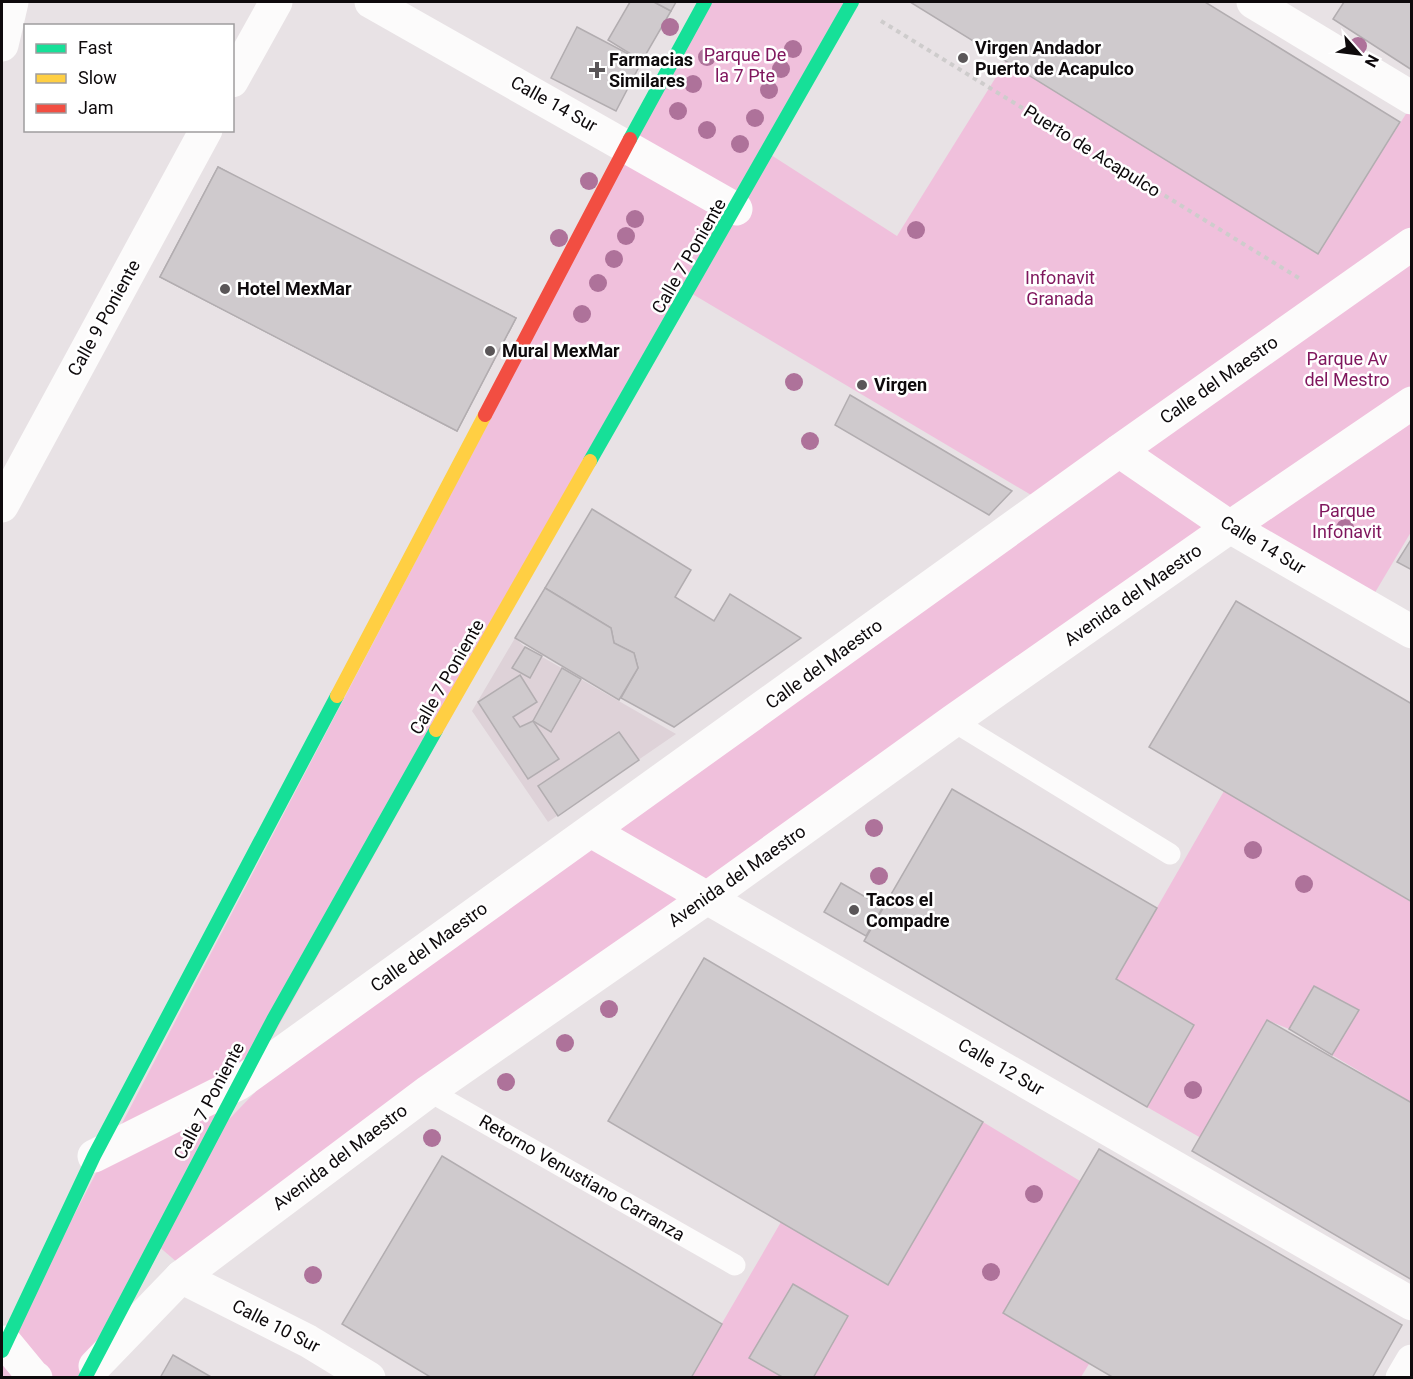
<svg xmlns="http://www.w3.org/2000/svg" width="1413" height="1379" font-family="Roboto,sans-serif">
<style>
.built{fill:#ded2d8}
.green{fill:#f0c0dc}
.building{fill:#cfcacd;stroke:#b2adb0;stroke-width:1.5}
.lines{fill:none;stroke-linecap:round;stroke-linejoin:round}
.path{stroke:#cecccc;stroke-width:4;stroke-dasharray:4.5 4.5;stroke-linecap:butt}
.lane{stroke:#fcfbfb;stroke-width:21}
.street{stroke:#fcfbfb;stroke-width:33}
.fast{stroke:#16e098;stroke-width:14}
.slow{stroke:#ffcf43;stroke-width:14}
.jam{stroke:#f24e42;stroke-width:14}
.tree{fill:#ae729a}
.poi-dot{fill:#5a5658;stroke:#fff;stroke-width:2}
.labels{text-anchor:middle;stroke-width:5;stroke-linejoin:round;paint-order:stroke}
.poi-label{font-size:18px;font-weight:bold;fill:#0e0a0c;stroke:#fff;text-anchor:start}
.park-label{font-size:18px;fill:#7f165d;stroke:#fff}
.street-label{font-size:18px;fill:#0e0a0c;stroke:#fff}
</style>
<rect width="100%" height="100%" fill="#e8e2e5"/>
<polygon class="built" points="515,638 525,647 676,734 548,822 472,711"/>
<g class="green">
<polygon points="708,2 852,2 768,153 897,236 1006,61 1317,254 1411,106 1411,244 1043,502 689,292 82,1377 2,1377 2,1353"/>
<polygon points="1411,246 1411,402 178,1263 157,1245 210,1139 266,1081"/>
<polygon points="1411,403 1411,532 1367,606 1230,527"/>
<polygon points="1224,791 1411,902 1411,1102 1332,1055 1359,1010 1314,986 1289,1029 1267,1020 1201,1138 1147,1107 1194,1025 1116,979"/>
<polygon points="983,1122 1080,1181 1004,1313 1089,1364 1081,1377 690,1378 781,1222 888,1285"/>
</g>
<g class="building">
<polygon points="630,2 654,2 671,11 642,61 608,40"/>
<polygon points="654,2 676,2 671,11"/>
<polygon points="910,2 1205,2 1400,122 1318,254"/>
<polygon points="1344,2 1412,2 1412,70 1333,19"/>
<polygon points="577,27 642,61 616,111 551,78"/>
<polygon points="218,167 251,185 211,261 441,381 482,301 516,318 457,431 160,277"/>
<polygon points="218,167 516,318 457,431 160,277"/>
<polygon points="850,395 1012,491 989,515 835,425"/>
<polygon points="592,509 691,570 675,597 714,621 730,594 801,638 674,727 621,698 638,668 634,653 614,643 611,628 545,588"/>
<polygon points="1412,538 1412,570 1397,562"/>
<polygon points="545,588 611,628 614,643 634,653 638,668 619,700 515,638"/>
<polygon points="1236,601 1412,704 1412,902 1149,747"/>
<polygon points="525,647 542,656 530,678 512,668"/>
<polygon points="562,668 581,679 551,732 533,721"/>
<polygon points="520,675 537,702 513,717 520,727 533,721 559,759 528,779 478,702"/>
<polygon points="619,732 639,760 558,816 538,786"/>
<polygon points="952,789 1157,908 1116,979 1194,1025 1147,1107 864,941"/>
<polygon points="841,883 883,907 866,936 824,912"/>
<polygon points="704,958 983,1122 888,1285 608,1121"/>
<polygon points="1314,986 1359,1010 1332,1055 1289,1029"/>
<polygon points="1267,1020 1412,1103 1412,1280 1192,1151"/>
<polygon points="1099,1149 1402,1325 1372,1378 1114,1378 1003,1313"/>
<polygon points="442,1156 722,1324 691,1378 432,1378 342,1324"/>
<polygon points="793,1284 848,1316 813,1378 784,1378 749,1358"/>
<polygon points="173,1355 213,1378 160,1378"/>
</g>
<g class="lines">
<polyline class="path" points="881,21 1302,280"/>
<g class="lane">
<polyline points="953,721 1170,854"/>
<polyline points="429,1091 735,1265"/>
</g>
<g class="street">
<polyline points="371,2 736,209"/>
<polyline points="1253,2 1412,98"/>
<polyline points="2,45 12,2"/>
<polyline points="232,81 276,2"/>
<polyline points="1119,451 1230,527 1412,632"/>
<polyline points="2,506 206,130"/>
<polyline points="591,831 1412,1304"/>
<polyline points="94,1156 238,1084 1119,451 1412,244"/>
<polyline points="181,1277 308,1341 369,1378"/>
<polyline points="5,1342 33,1376 36,1378"/>
<polyline points="95,1366 181,1277 429,1091 707,898 953,721 1230,527 1412,403"/>
<polyline points="1402,1378 1412,1361"/>
</g>
<g class="fast">
<polyline points="630,139 705,2"/>
<polyline points="590,461 852,2"/>
<polyline points="2,1351 94,1156 337,696"/>
<polyline points="85,1378 273,1020 436,730"/>
</g>
<g class="slow">
<polyline points="337,696 485,415"/>
<polyline points="436,730 590,461"/>
</g>
<polyline class="jam" points="485,415 630,139"/>
</g>
<g class="tree">
<circle cx="670" cy="27" r="9"/>
<circle cx="1358" cy="46" r="9"/>
<circle cx="793" cy="49" r="9"/>
<circle cx="707" cy="57" r="9"/>
<circle cx="781" cy="69" r="9"/>
<circle cx="693" cy="84" r="9"/>
<circle cx="769" cy="90" r="9"/>
<circle cx="678" cy="111" r="9"/>
<circle cx="755" cy="118" r="9"/>
<circle cx="707" cy="130" r="9"/>
<circle cx="740" cy="144" r="9"/>
<circle cx="589" cy="181" r="9"/>
<circle cx="635" cy="219" r="9"/>
<circle cx="916" cy="230" r="9"/>
<circle cx="626" cy="236" r="9"/>
<circle cx="559" cy="238" r="9"/>
<circle cx="614" cy="259" r="9"/>
<circle cx="598" cy="283" r="9"/>
<circle cx="582" cy="314" r="9"/>
<circle cx="794" cy="382" r="9"/>
<circle cx="810" cy="441" r="9"/>
<circle cx="1345" cy="528" r="9"/>
<circle cx="874" cy="828" r="9"/>
<circle cx="1253" cy="850" r="9"/>
<circle cx="879" cy="876" r="9"/>
<circle cx="1304" cy="884" r="9"/>
<circle cx="609" cy="1009" r="9"/>
<circle cx="565" cy="1043" r="9"/>
<circle cx="506" cy="1082" r="9"/>
<circle cx="1193" cy="1090" r="9"/>
<circle cx="432" cy="1138" r="9"/>
<circle cx="1034" cy="1194" r="9"/>
<circle cx="991" cy="1272" r="9"/>
<circle cx="313" cy="1275" r="9"/>
</g>
<g class="poi-dot">
<circle cx="963" cy="58" r="6"/>
<path d="M594 61h6v6h6v6h-6v6h-6v-6h-6v-6h6z"/>
<circle cx="225" cy="289" r="6"/>
<circle cx="490" cy="351" r="6"/>
<circle cx="862" cy="385" r="6"/>
<circle cx="854" cy="910" r="6"/>
</g>
<g class="labels">
<g class="poi-label">
<text x="975" y="54">Virgen Andador<tspan x="975" dy="21">Puerto de Acapulco</tspan></text>
<text x="609" y="66">Farmacias<tspan x="609" dy="21">Similares</tspan></text>
<text x="237" y="295">Hotel MexMar</text>
<text x="502" y="357">Mural MexMar</text>
<text x="874" y="391">Virgen</text>
<text x="866" y="906">Tacos el<tspan x="866" dy="21">Compadre</tspan></text>
</g>
<g class="park-label">
<text x="745" y="61">Parque De<tspan x="745" dy="21">la 7 Pte</tspan></text>
<text x="1060" y="284">Infonavit<tspan x="1060" dy="21">Granada</tspan></text>
<text x="1347" y="365">Parque Av<tspan x="1347" dy="21">del Mestro</tspan></text>
<text x="1347" y="517">Parque<tspan x="1347" dy="21">Infonavit</tspan></text>
</g>
<g class="street-label">
<text transform="translate(554 104) rotate(29)" y="6">Calle 14 Sur</text>
<text transform="translate(1092 151) rotate(32)" y="6">Puerto de Acapulco</text>
<text transform="translate(689 256) rotate(-60)" y="6">Calle 7 Poniente</text>
<text transform="translate(104 318) rotate(-61)" y="6">Calle 9 Poniente</text>
<text transform="translate(1219 380) rotate(-35)" y="6">Calle del Maestro</text>
<text transform="translate(1263 545) rotate(31)" y="6">Calle 14 Sur</text>
<text transform="translate(1133 595) rotate(-35)" y="6">Avenida del Maestro</text>
<text transform="translate(824 664) rotate(-36)" y="6">Calle del Maestro</text>
<text transform="translate(447 677) rotate(-60)" y="6">Calle 7 Poniente</text>
<text transform="translate(737 876) rotate(-35)" y="6">Avenida del Maestro</text>
<text transform="translate(429 947) rotate(-36)" y="6">Calle del Maestro</text>
<text transform="translate(1001 1067) rotate(30)" y="6">Calle 12 Sur</text>
<text transform="translate(209 1101) rotate(-62)" y="6">Calle 7 Poniente</text>
<text transform="translate(340 1157) rotate(-37)" y="6">Avenida del Maestro</text>
<text transform="translate(582 1178) rotate(30)" y="6">Retorno Venustiano Carranza</text>
<text transform="translate(276 1326) rotate(27)" y="6">Calle 10 Sur</text>
</g>
</g>
<rect width="1413" height="1379" fill="none" stroke="#0e0a0c" stroke-width="6"/>
<rect x="24" y="24" width="210" height="108" fill="#ffffff" stroke="#9f9d9e" stroke-width="1.5"/>
<rect x="36" y="44" width="30" height="9" fill="#16e098" stroke="#9f9d9e" stroke-width="1.5"/>
<text x="78" y="54" font-size="18" fill="#0e0a0c">Fast</text>
<rect x="36" y="74" width="30" height="9" fill="#ffcf43" stroke="#9f9d9e" stroke-width="1.5"/>
<text x="78" y="84" font-size="18" fill="#0e0a0c">Slow</text>
<rect x="36" y="104" width="30" height="9" fill="#f24e42" stroke="#9f9d9e" stroke-width="1.5"/>
<text x="78" y="114" font-size="18" fill="#0e0a0c">Jam</text>
<g transform="translate(1359 54) rotate(118)" stroke="#ffffff" stroke-width="4.5" paint-order="stroke">
<path d="M0-4.5L10 22L0 15L-10 22Z" fill="#0e0a0c"/>
<text y="-9" font-size="16" font-weight="bold" text-anchor="middle" fill="#0e0a0c">N</text>
</g>
</svg>
